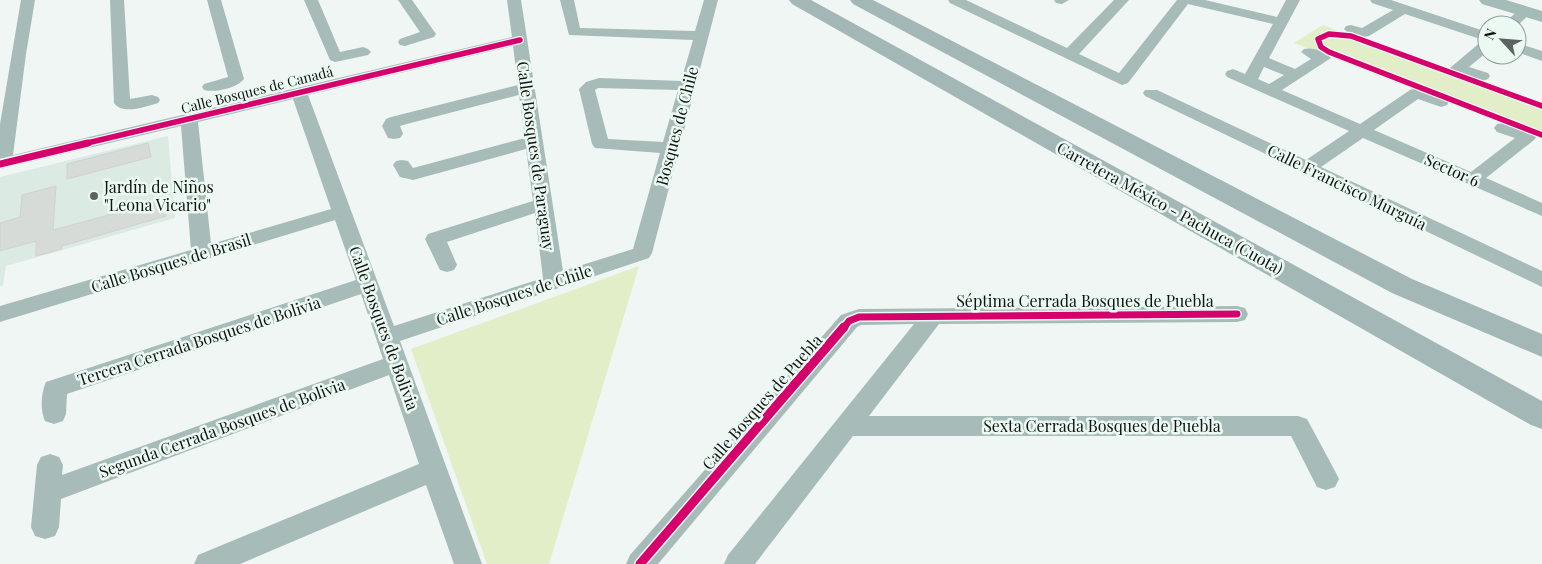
<svg xmlns="http://www.w3.org/2000/svg" width="1542" height="564" font-family="'Playfair Display',serif">
<style>
.built{fill:#dbeae3}
.green{fill:#e1eec8}
.building{fill:#d6dbd7;stroke:#cfd3d0}
.lines{fill:none;stroke-linecap:round;stroke-linejoin:round}
.minor{fill:#a7bcb9;fill-rule:evenodd}
.major{fill:#a4bbb8;fill-rule:evenodd}
.highway{fill:#a3b8b6;fill-rule:evenodd}
.cycleway-far2-casing{stroke:#ecf9f3;stroke-width:8}
.cycleway-far1-casing{stroke:#ecf9f3;stroke-width:10}
.cycleway-casing{stroke:#ecf9f3;stroke-width:12}
.cycleway-far2{stroke:#d6006c;stroke-width:5.5}
.cycleway-far1{stroke:#d6006c;stroke-width:7}
.cycleway{stroke:#d6006c;stroke-width:9}
.poi-dot{fill:#5d6361;stroke:#ecf9f3;stroke-width:2}
.labels{text-anchor:middle;stroke-width:5;stroke-linejoin:round;paint-order:stroke}
.far-street-label{font-size:14px;fill:#0f1412;stroke:#ecf9f3}
.street-label{font-size:16px;fill:#0f1412;stroke:#ecf9f3}
.poi-label{font-size:16px;fill:#0f1412;stroke:#ecf9f3;text-anchor:start}
</style>
<rect width="100%" height="100%" fill="#eff6f3"/>
<polygon class="built" points="168,136 175,218 6,266 3,286 0,286 0,177"/>
<g class="green">
<polygon points="1323,25 1542,106 1542,139 1294,43"/>
<polygon points="639,266 549,564 487,564 411,349"/>
</g>
<g class="building">
<polygon points="148,143 151,157 67,179 67,164"/>
<polygon points="56,186 53,230 165,200 166,216 62,246 62,249 36,256 36,241 0,251 0,223 20,217 22,195"/>
</g>
<g class="lines">
<g class="minor">
<path d="M21,0H35L26,54L13,155L512,37L507,0H521L563,271L633,249L660,153L595,148L592,144L579,89L586,82L599,78L681,81L693,40L569,35L560,0H574L580,28L695,31L704,0H718L652,253L649,258L400,341L482,564H454L426,485L240,564H194L198,555L419,464L389,375L61,499L59,527L55,536L45,539L35,536L31,527L37,465L41,457L50,454L59,457L63,465L62,475L383,359L361,294L67,394L66,414L63,421L54,424L45,421C40,410 41,393 46,382L356,280L335,220L0,322V306L191,250L181,126L0,169V124ZM513,46L518,85L391,117L386,119L382,126L388,138L394,139L400,138L403,134L400,126L403,125L519,95L525,138L413,168L408,161L402,160L396,161L393,165L400,177L413,180L526,149L533,201L428,234L425,239L440,270L447,272L454,270L457,265L447,242L535,213L543,278L394,326L308,95ZM598,88L678,90L663,142L608,139L595,90ZM293,99L331,209L211,244L198,122Z"/>
<path d="M110,0H124L130,99L152,95L158,97L160,100L158,103C145,107 122,115 114,103Z"/>
<path d="M207,0H221L244,79C237,88 215,93 204,90L202,87L204,84L228,77Z"/>
<polygon points="304,0 318,0 340,52 363,47 368,49 371,52 368,55 335,62 330,60"/>
<polygon points="398,0 412,0 436,34 434,37 405,46 400,45 398,42 400,39 420,32"/>
<path d="M948,0H966L1067,48L1114,0H1129L1079,54L1119,73L1177,0H1205L1277,17L1286,0H1300L1269,58L1295,69L1311,59L1301,52L1304,49C1312,47 1325,51 1331,58L1282,90L1360,124L1410,90L1416,88L1447,99L1449,102L1447,105L1441,107L1418,99L1374,130L1471,172L1515,138L1497,132L1494,128L1497,124L1503,123L1534,132L1537,136L1534,140L1486,178L1542,203V216L1363,138L1321,167L1542,271V287L1145,96L1143,93L1145,90H1157L1306,160L1349,131L1227,77L1225,74L1227,71L1233,69L1245,74L1273,24L1188,4L1128,83L1122,85L950,3ZM1264,67L1284,75L1269,84L1258,79Z"/>
<polygon points="1054,0 1069,0 1062,4 1056,3"/>
<path d="M1370,0H1391L1487,32V52L1469,67L1488,73L1490,76L1488,79L1482,81L1453,71L1450,68L1483,40L1405,14L1369,36C1362,38 1349,35 1344,29L1346,26L1351,25L1362,28L1393,10L1372,3Z"/>
<polygon points="1525,8 1532,12 1517,26 1502,25 1520,9"/>
<polygon points="1517,43 1542,51 1542,61 1517,52"/>
<polygon points="1237,306 1245,308 1248,314 1245,320 1237,322 939,324 869,416 1298,416 1307,419 1335,471 1339,479 1335,487 1326,490 1317,487 1291,436 853,436 755,564 724,564 728,555 914,324 861,325 857,327 658,564 626,564 630,555 841,315 859,309"/>
</g>
<polygon class="major" points="1479,0 1506,0 1542,11 1542,22 1482,4"/>
<g class="highway">
<polygon points="789,0 811,0 1542,401 1542,429 1531,425 792,4"/>
<polygon points="850,0 873,0 1412,279 1542,334 1542,357 1392,293 853,4"/>
</g>
<g class="cycleway-far2-casing">
<g id="cycleway-far2">
<polyline points="1542,106 1351,36 1329,34 1318,39 1321,47 1329,52 1542,135"/>
<polyline points="83,144 520,40"/>
</g>
</g>
<g class="cycleway-far1-casing">
<g id="cycleway-far1">
<polyline points="0,164 88,143"/>
<polyline points="843,329 849,321 859,317 1237,314"/>
</g>
</g>
<g class="cycleway-casing">
<polyline id="cycleway" points="640,564 844,327"/>
</g>
<use href="#cycleway-far2" class="cycleway-far2"/>
<use href="#cycleway-far1" class="cycleway-far1"/>
<use href="#cycleway" class="cycleway"/>
</g>
<circle class="poi-dot" cx="94" cy="196" r="5"/>
<g class="labels">
<g class="far-street-label">
<text transform="translate(257 90) rotate(-14)" y="5">Calle Bosques de Canadá</text>
</g>
<g class="street-label">
<text transform="translate(677 126) rotate(-75)" y="6">Bosques de Chile</text>
<text transform="translate(536 156) rotate(82)" y="6">Calle Bosques de Paraguay</text>
<text transform="translate(1452 170) rotate(24)" y="6">Sector 6</text>
<text transform="translate(1347 187) rotate(26)" y="6">Calle Francisco Murguía</text>
<text transform="translate(1170 208) rotate(29)" y="6">Carretera México - Pachuca (Cuota)</text>
<text transform="translate(171 263) rotate(-17)" y="6">Calle Bosques de Brasil</text>
<text transform="translate(514 295) rotate(-18)" y="6">Calle Bosques de Chile</text>
<text x="1085" y="307">Séptima Cerrada Bosques de Puebla</text>
<text transform="translate(384 328) rotate(70)" y="6">Calle Bosques de Bolivia</text>
<text transform="translate(199 341) rotate(-18)" y="6">Tercera Cerrada Bosques de Bolivia</text>
<text transform="translate(762 402) rotate(-49)" y="6">Calle Bosques de Puebla</text>
<text x="1102" y="432">Sexta Cerrada Bosques de Puebla</text>
<text transform="translate(222 428) rotate(-20)" y="6">Segunda Cerrada Bosques de Bolivia</text>
</g>
<g class="poi-label">
<text x="104" y="193">Jardín de Niños<tspan x="104" dy="18">"Leona Vicario"</tspan></text>
</g>
</g>
<g transform="translate(1502 40) rotate(296)"><circle r="24" fill="#ecf9f3" stroke="#949d99"/>
<path d="M0-4L9 19L0 12L-9 19Z" fill="#5d6361"/>
<text y="-8" font-size="14" font-weight="bold" text-anchor="middle" fill="#0f1412">N</text>
</g>
</svg>
